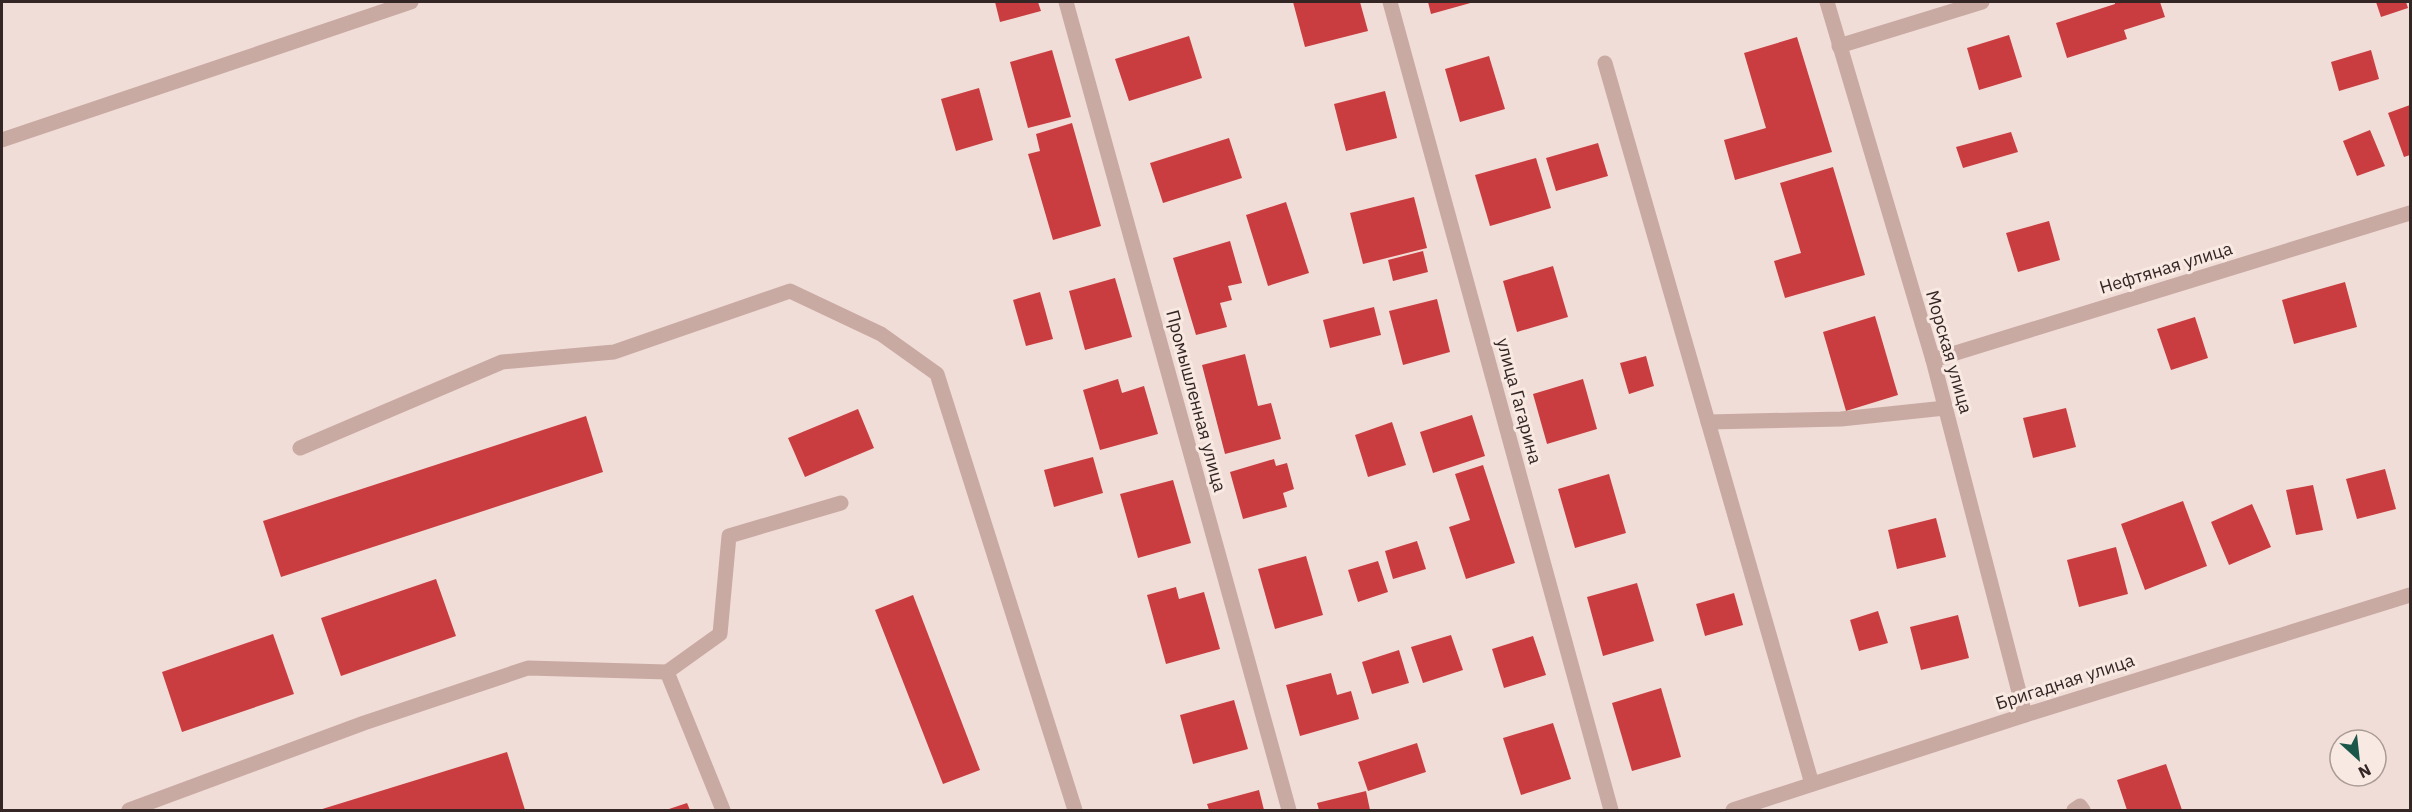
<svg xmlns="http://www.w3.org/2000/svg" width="2412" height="812" font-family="'IBM Plex Sans',sans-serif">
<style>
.building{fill:#c93d41}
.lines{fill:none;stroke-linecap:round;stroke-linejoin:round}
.service{stroke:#c9aaa3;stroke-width:15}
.minor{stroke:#c9aaa3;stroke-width:15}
.labels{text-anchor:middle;stroke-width:6;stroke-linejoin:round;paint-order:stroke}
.street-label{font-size:18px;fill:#342625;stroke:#f9e9e3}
</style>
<rect width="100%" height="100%" fill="#f1ddd7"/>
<g class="building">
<polygon points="995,2 1038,2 1041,11 1000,22"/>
<polygon points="1293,2 1360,2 1368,31 1305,47"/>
<polygon points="1428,2 1474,2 1431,14"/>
<polygon points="2115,2 2160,2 2165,17 2124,30 2127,39 2067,58 2056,23 2115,4"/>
<polygon points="2376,2 2406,2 2408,8 2381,17"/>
<polygon points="2009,35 2022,77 1979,90 1967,48"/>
<polygon points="1189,36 1202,78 1129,101 1115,59"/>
<polygon points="1797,37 1832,152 1735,180 1724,140 1766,128 1744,53"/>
<polygon points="1052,50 1071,117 1028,128 1010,62"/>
<polygon points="2371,50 2379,79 2339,91 2331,62"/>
<polygon points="1489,56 1505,109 1460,122 1445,69"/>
<polygon points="979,88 993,140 956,151 941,99"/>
<polygon points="1385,91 1397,138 1346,151 1334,104"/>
<polygon points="2410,105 2410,155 2404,157 2388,113"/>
<polygon points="1072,123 1101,226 1053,240 1028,154 1040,151 1036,134"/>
<polygon points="2370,130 2385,166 2357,176 2343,141"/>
<polygon points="2011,132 2018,152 1963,168 1956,147"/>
<polygon points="1229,138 1242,178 1163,203 1150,163"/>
<polygon points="1598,143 1608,176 1556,191 1546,158"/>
<polygon points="1536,158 1551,208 1490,226 1475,175"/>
<polygon points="1833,167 1865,275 1785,298 1774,261 1801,253 1780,183"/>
<polygon points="1414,197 1427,248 1363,264 1350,213"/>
<polygon points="1286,202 1309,273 1268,286 1246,215"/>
<polygon points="2049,221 2060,260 2018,272 2006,233"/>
<polygon points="1230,241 1242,283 1228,286 1232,300 1220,303 1227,327 1196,335 1173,258"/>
<polygon points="1423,251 1428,272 1393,281 1388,260"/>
<polygon points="1553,266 1568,317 1517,332 1503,281"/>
<polygon points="1115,278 1132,337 1085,350 1069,291"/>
<polygon points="2345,282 2357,327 2294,344 2282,300"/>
<polygon points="1040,292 1053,339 1026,346 1013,300"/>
<polygon points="1437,299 1450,352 1403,365 1389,311"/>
<polygon points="1374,307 1381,335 1330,348 1323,320"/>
<polygon points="1875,316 1898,395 1846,411 1823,332"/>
<polygon points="2195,317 2208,358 2171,370 2157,329"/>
<polygon points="1245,354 1258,406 1271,403 1281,439 1225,454 1202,365"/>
<polygon points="1646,356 1654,386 1629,394 1620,363"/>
<polygon points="1118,379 1122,393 1144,386 1158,434 1100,450 1083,390"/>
<polygon points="1583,379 1597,429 1547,444 1533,394"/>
<polygon points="2066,408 2076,447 2033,458 2023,418"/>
<polygon points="858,409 874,448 805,477 788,438"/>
<polygon points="1472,415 1485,456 1433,473 1420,432"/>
<polygon points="586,416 603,472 281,577 263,521"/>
<polygon points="1392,422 1406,465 1368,477 1355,435"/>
<polygon points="1093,457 1103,493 1054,507 1044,470"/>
<polygon points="1274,459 1276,466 1287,463 1294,489 1283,493 1287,507 1243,519 1230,472"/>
<polygon points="1483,465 1515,563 1466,579 1449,527 1470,520 1455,474"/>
<polygon points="2385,469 2396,509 2357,519 2346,479"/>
<polygon points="1609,474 1626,533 1575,548 1558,489"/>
<polygon points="1173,480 1191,543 1138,558 1120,494"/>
<polygon points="2313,485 2323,530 2296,535 2286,490"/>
<polygon points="2183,501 2207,566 2145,590 2121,524"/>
<polygon points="2252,504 2271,547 2229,565 2211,522"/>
<polygon points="1936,518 1946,557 1897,569 1888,530"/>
<polygon points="1417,541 1426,569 1393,579 1385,551"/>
<polygon points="2116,547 2128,594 2079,607 2067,560"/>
<polygon points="1306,556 1323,615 1275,629 1258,569"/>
<polygon points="1378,561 1388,592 1358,602 1348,570"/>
<polygon points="436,579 456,636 341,676 321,618"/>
<polygon points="1637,583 1654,641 1603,656 1587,597"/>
<polygon points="1176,587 1179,599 1204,592 1220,649 1166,664 1147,595"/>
<polygon points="1734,593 1743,625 1705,636 1696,604"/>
<polygon points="913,595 980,770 943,784 875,610"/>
<polygon points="1878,611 1888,643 1859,651 1850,620"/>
<polygon points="1958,615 1969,658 1921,670 1910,627"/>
<polygon points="273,634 294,694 182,732 162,672"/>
<polygon points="1451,635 1463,670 1423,683 1411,647"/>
<polygon points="1533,636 1546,675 1504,688 1492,649"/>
<polygon points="1399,650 1409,683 1372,694 1362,662"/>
<polygon points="1331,673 1337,695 1351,691 1359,719 1300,736 1286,685"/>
<polygon points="1661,688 1681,757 1632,771 1612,703"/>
<polygon points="1234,700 1248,749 1193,764 1180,715"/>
<polygon points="1553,723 1571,779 1521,795 1503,738"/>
<polygon points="1417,743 1426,772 1368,791 1358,762"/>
<polygon points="507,752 525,810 319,810"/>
<polygon points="2166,764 2182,810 2127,810 2117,780"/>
<polygon points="1259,790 1264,810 1209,810 1207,804"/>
<polygon points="1366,791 1370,810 1319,810 1317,803"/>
<polygon points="687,803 690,810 666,810"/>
</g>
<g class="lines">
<g class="service">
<polyline points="1605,63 1812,784"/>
<polyline points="2,140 411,2"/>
<polyline points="1708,422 1841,419 1945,408"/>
<polyline points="300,448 502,362 614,352 790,291 881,334 937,374 1075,810"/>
<polyline points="129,810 364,723 528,668 667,672"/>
<polyline points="723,810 667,672 720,634 729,536 841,503"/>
<polyline points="2074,810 2080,806 2083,810"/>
</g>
<g class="minor">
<polyline points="1066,2 1289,810"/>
<polyline points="1390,2 1611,810"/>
<polyline points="1827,2 1933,360 2025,715"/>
<polyline points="1839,46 1982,2"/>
<polyline points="1933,360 2410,213"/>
<polyline points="1733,810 2025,715 2410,595"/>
</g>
</g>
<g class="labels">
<g class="street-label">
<text transform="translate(2166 268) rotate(-17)" y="6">Нефтяная улица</text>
<text transform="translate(1949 352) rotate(74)" y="6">Морская улица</text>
<text transform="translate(1196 401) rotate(75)" y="6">Промышленная улица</text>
<text transform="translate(1519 401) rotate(75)" y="6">улица Гагарина</text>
<text transform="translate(2065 682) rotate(-18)" y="6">Бригадная улица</text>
</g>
</g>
<rect width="2412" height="812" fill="none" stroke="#342625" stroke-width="6"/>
<g transform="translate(2358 758) rotate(153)"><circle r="28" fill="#f9e9e3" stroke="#aa9b97" stroke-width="1.5"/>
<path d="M0-4.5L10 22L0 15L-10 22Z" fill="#1a564a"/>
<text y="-9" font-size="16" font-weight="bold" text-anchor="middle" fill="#342625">N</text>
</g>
</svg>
